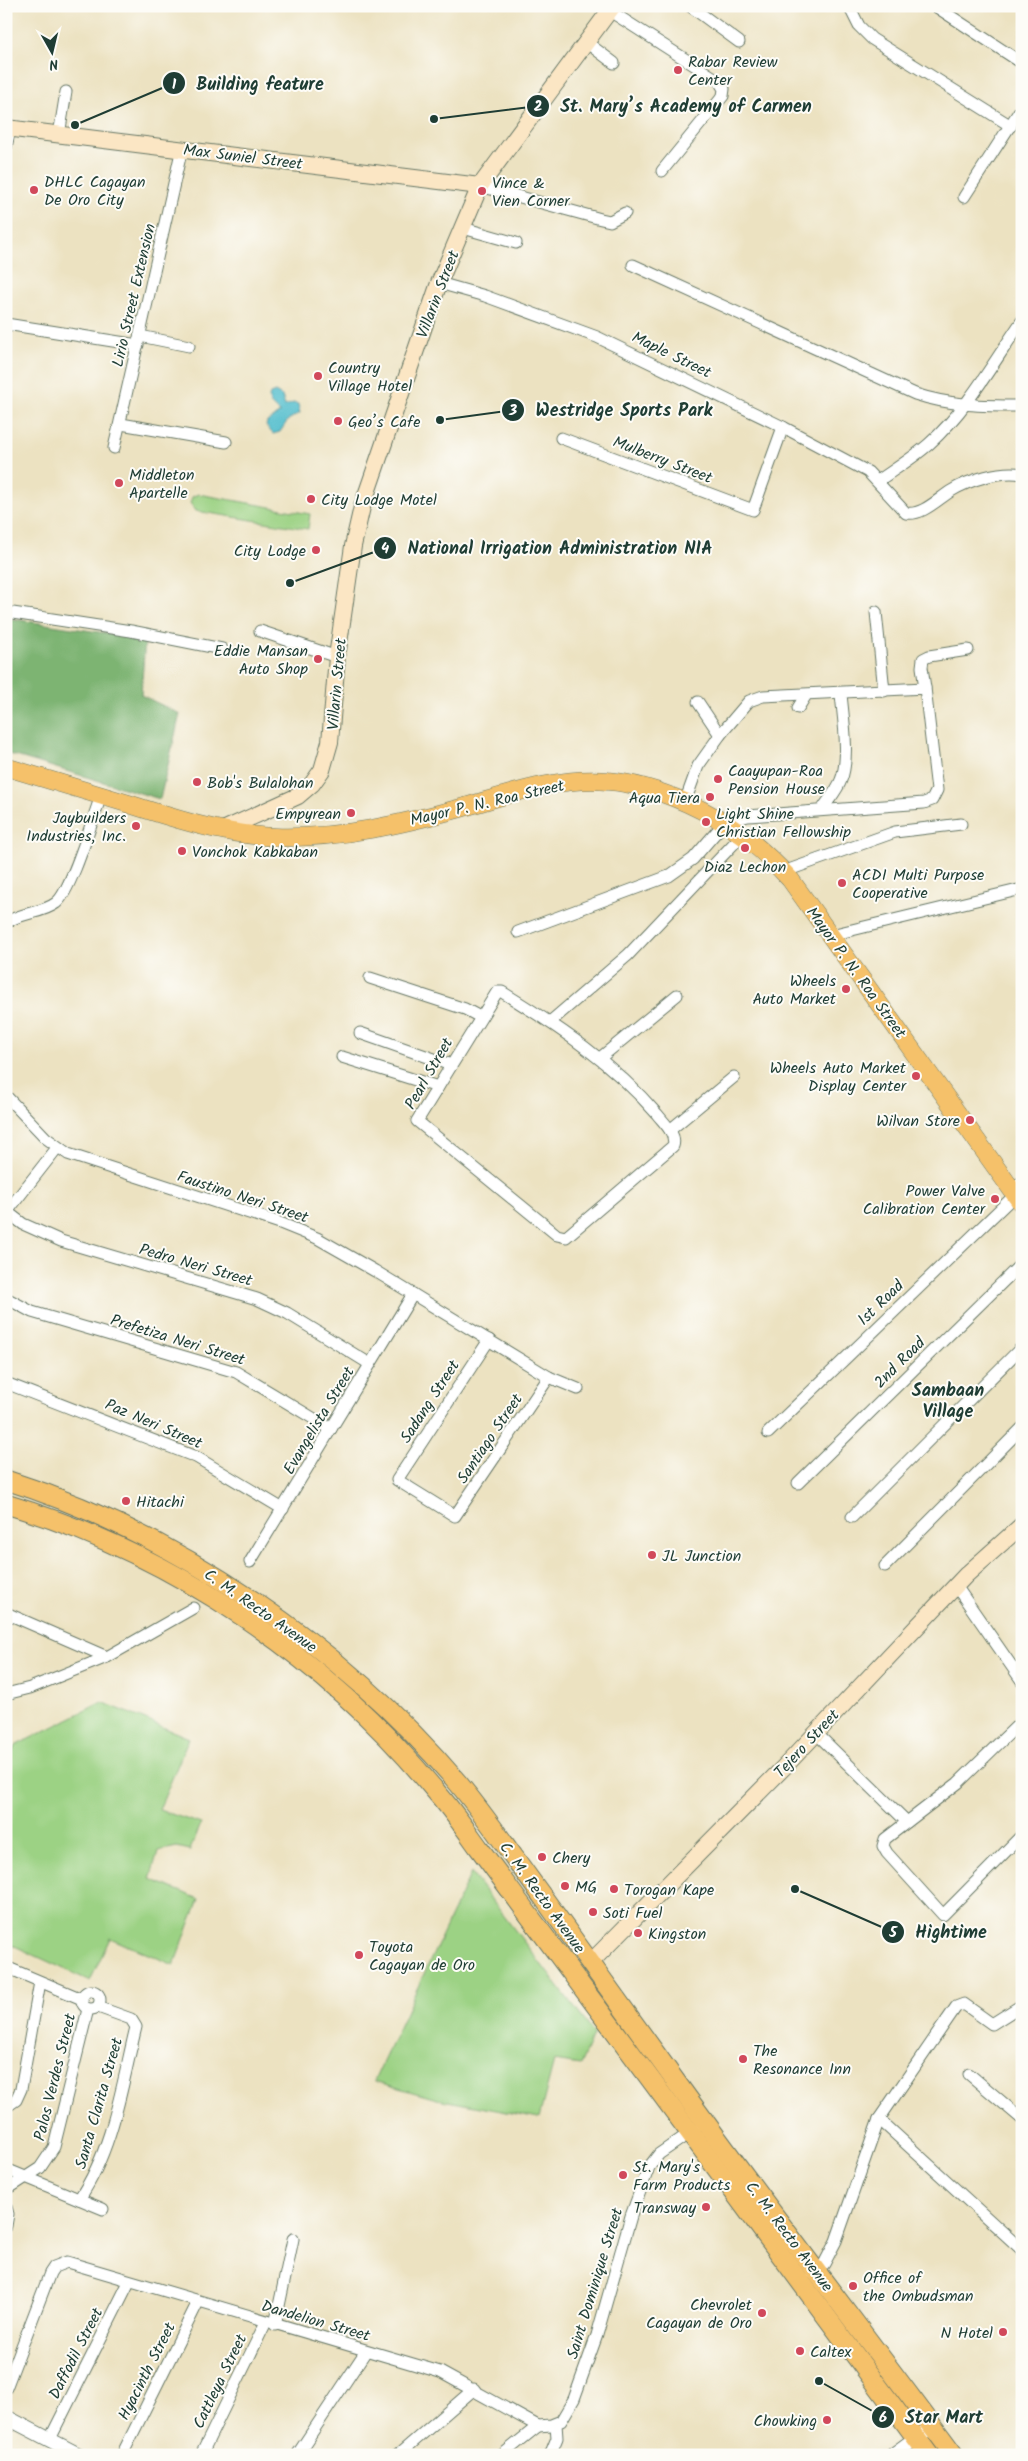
<svg xmlns="http://www.w3.org/2000/svg" width="1028" height="2461" font-family="Kalam,sans-serif">
<style>
.green{fill:#9cd284;stroke:#5e885c}
.forest{fill:#7db472;stroke:#4e7853}
.water{fill:#52becd;stroke:#387e80}
.lines{fill:none;stroke-linecap:round;stroke-linejoin:round}
.minor-casing{stroke:#677765;stroke-width:13}
.tertiary-casing{stroke:#677765;stroke-width:16}
.secondary-casing{stroke:#677765;stroke-width:18}
.primary-casing{stroke:#677765;stroke-width:19}
.trunk-casing{stroke:#677765;stroke-width:21}
.minor{stroke:#fff;stroke-width:11}
.tertiary{stroke:#fff;stroke-width:14}
.secondary{stroke:#fbe6c4;stroke-width:16}
.primary{stroke:#f5c16b;stroke-width:18}
.trunk{stroke:#f5c16b;stroke-width:19}
.poi-dot{fill:#d1495b;stroke:#fdfcf7;stroke-width:2}
.labels{text-anchor:middle;stroke-width:4;stroke-linejoin:round;paint-order:stroke}
.poi-label{font-size:16px;fill:#1f3d34;stroke:#fdfcf7;text-anchor:start}
.street-label{font-size:16px;fill:#1f3d34;stroke:#fdfcf7}
.neighbourhood-label{font-size:18px;font-weight:bold;fill:#1f3d34;stroke:#fdfcf7}
.leader{fill:none;stroke:#1f3d34;stroke-width:2}
.callout-dot{fill:#1f3d34;stroke:#fdfcf7;stroke-width:2}
.mark-label{font-size:15px;text-anchor:middle;font-weight:bold;fill:#fff}
.callout-label{font-size:18px;text-anchor:middle;font-weight:bold;fill:#1f3d34;stroke:#fdfcf7;stroke-width:4;stroke-linejoin:round;paint-order:stroke}
</style>
<rect width="100%" height="100%" fill="#fdfcf7"/>
<filter id="ink" filterUnits="userSpaceOnUse"><feTurbulence type="fractalNoise" baseFrequency=".02" numOctaves="2"/><feDisplacementMap in="SourceGraphic" scale="10" xChannelSelector="R" yChannelSelector="G"/><feConvolveMatrix kernelMatrix="1 2 1 2 8 2 1 2 1" color-interpolation-filters="sRGB"/></filter>
<filter id="wash" filterUnits="userSpaceOnUse"><feTurbulence type="fractalNoise" baseFrequency=".0096" numOctaves="4" result="noise"/><feDisplacementMap in="SourceGraphic" scale="20" xChannelSelector="R" yChannelSelector="G"/><feGaussianBlur stdDeviation="1.12" result="paint"/><feColorMatrix in="noise" values="0 0 0 0 0 0 0 0 0 0 0 0 0 0 0 0 0 1.4 0 .05"/><feComposite in="paint" operator="in"/></filter>
<g filter="url(#wash)">
<rect width="100%" height="100%" fill="#ece2c1"/>
<g class="green">
<polygon points="198,494 310,514 308,529 196,511 190,503 192,497"/>
<polygon points="102,1702 189,1738 159,1810 201,1824 190,1850 177,1847 158,1851 150,1879 199,1899 174,1965 110,1938 90,1981 6,1942 6,1768 15,1746"/>
<polygon points="471,1873 594,2033 580,2065 554,2061 539,2118 437,2099 374,2081"/>
</g>
<polygon class="forest" points="6,618 145,639 141,695 180,714 160,799 6,753"/>
<path class="water" d="M275,392L282,396L285,406L293,403L298,404L300,413L288,420L280,432L273,434L266,426L267,422L280,413C274,407 266,403 270,394Z"/>
</g>
<g filter="url(#ink)">
<g class="lines">
<g class="minor-casing">
<g id="minor">
<polyline points="690,6 739,42"/>
<polyline points="849,6 859,26 872,39 1011,126"/>
<polyline points="935,6 1022,63"/>
<polyline points="610,11 719,81 724,89 723,96 662,171"/>
<polyline points="586,42 614,63"/>
<polyline points="59,135 66,92"/>
<polyline points="6,147 10,129"/>
<polyline points="480,186 601,219 610,221 625,213"/>
<polyline points="964,197 1022,107"/>
<polyline points="463,228 516,243"/>
<path d="M633,265L915,394C951,406 984,406 1022,406"/>
<path d="M439,283L485,296L597,337L783,427L868,472L906,513C922,516 938,499 951,491C969,480 1000,470 1022,474"/>
<polyline points="6,324 138,345"/>
<polyline points="140,336 189,346"/>
<polyline points="121,424 226,442"/>
<polyline points="561,438 753,510 783,427"/>
<polyline points="114,448 182,148"/>
<path d="M878,481C895,469 913,458 929,444C967,410 993,363 1022,321"/>
<polyline points="6,612 131,631 222,649"/>
<polyline points="876,612 884,691"/>
<polyline points="260,631 337,657"/>
<polyline points="925,688 922,667 923,659 929,656 968,650"/>
<polyline points="698,702 720,735"/>
<polyline points="798,708 806,695"/>
<path d="M822,810C828,800 837,791 841,780C850,758 843,717 841,694"/>
<polyline points="783,872 895,832 961,824"/>
<path d="M9,921C24,912 43,913 56,903C71,892 93,817 101,796"/>
<polyline points="518,932 669,876 693,859 725,822 748,816 924,803 932,800 937,790 925,688 763,696 749,701 720,735 698,766 685,802"/>
<polyline points="831,935 1022,889"/>
<polyline points="370,978 465,1009 480,1017"/>
<path d="M497,992H502C559,1027 613,1063 657,1114C664,1123 677,1134 673,1146L566,1237L557,1235L417,1121Z"/>
<polyline points="550,1022 628,955 743,834"/>
<polyline points="360,1033 451,1065"/>
<polyline points="342,1057 438,1087"/>
<polyline points="600,1058 677,995"/>
<polyline points="6,1096 46,1138 68,1154 280,1223 317,1238 375,1271 549,1377 578,1389"/>
<polyline points="670,1130 734,1077"/>
<polyline points="1011,1189 1022,1182"/>
<polyline points="6,1211 23,1224 61,1241 257,1299 287,1313 370,1364"/>
<polyline points="6,1213 57,1148"/>
<polyline points="6,1298 32,1312 236,1372 331,1429"/>
<polyline points="489,1340 397,1480 455,1516 549,1377"/>
<polyline points="6,1383 196,1457 283,1509"/>
<polyline points="768,1433 1015,1195"/>
<polyline points="798,1483 1022,1263"/>
<polyline points="852,1517 1022,1347"/>
<polyline points="250,1562 413,1294"/>
<polyline points="885,1566 1022,1428"/>
<polyline points="956,1586 1022,1681"/>
<polyline points="6,1613 107,1657"/>
<polyline points="6,1694 30,1688 107,1657 193,1608"/>
<polyline points="1022,1721 958,1783 885,1839 883,1846 887,1853 943,1915 1022,1835"/>
<polyline points="815,1732 907,1822"/>
<polyline points="6,1967 82,1999"/>
<circle cx="91" cy="2000" r="9"/>
<polyline points="969,2074 1022,2119"/>
<polyline points="6,2107 16,2100 21,2089 40,1982"/>
<polyline points="879,2119 1022,2250"/>
<polyline points="6,2169 103,2209"/>
<polyline points="6,2190 40,2168 54,2147 88,2009"/>
<path d="M79,2199C113,2150 122,2084 136,2027L131,2019L98,2007"/>
<polyline points="6,2207 8,2214 6,2226"/>
<polyline points="812,2273 824,2264 836,2241 879,2119 956,2007 964,2004 992,2024 1022,2005"/>
<polyline points="275,2325 293,2239"/>
<polyline points="6,2388 50,2273 54,2267 67,2262 440,2372 538,2426 551,2425 561,2421 574,2399 597,2335 631,2216 649,2167 659,2154 694,2130"/>
<polyline points="50,2439 129,2282"/>
<polyline points="122,2455 198,2302"/>
<polyline points="201,2455 266,2322"/>
<polyline points="297,2455 366,2351"/>
<polyline points="398,2455 474,2389"/>
<polyline points="502,2455 538,2426"/>
<polyline points="550,2455 557,2438 556,2424"/>
</g>
</g>
<g class="tertiary-casing">
<g id="tertiary">
<polyline points="6,2417 79,2455"/>
<polyline points="893,2455 923,2433"/>
</g>
</g>
<g class="secondary-casing">
<g id="secondary">
<polyline points="6,128 480,186"/>
<polyline points="223,830 298,796 312,784 322,770 330,742 337,657 353,546 362,507 439,283 480,186 613,6"/>
<polyline points="591,1962 787,1764 966,1575 1022,1525"/>
</g>
</g>
<g class="primary-casing">
<path id="primary" d="M6,767C46,779 86,791 126,803C175,819 225,835 276,837C338,839 402,824 461,808C507,795 559,776 608,781C636,783 662,792 687,803C729,822 760,846 790,879L1022,1204"/>
</g>
<g class="trunk-casing">
<g id="trunk">
<path d="M6,1480C177,1534 342,1646 458,1783C489,1820 516,1861 545,1900C589,1962 634,2024 679,2086C769,2211 863,2332 954,2455"/>
<path d="M6,1504C174,1554 328,1659 438,1794C453,1811 466,1830 479,1848L929,2455"/>
</g>
</g>
<use href="#minor" class="minor"/>
<use href="#tertiary" class="tertiary"/>
<use href="#secondary" class="secondary"/>
<use href="#primary" class="primary"/>
<use href="#trunk" class="trunk"/>
</g>
</g>
<g class="poi-dot">
<circle cx="678" cy="70" r="5"/>
<circle cx="34" cy="190" r="5"/>
<circle cx="482" cy="191" r="5"/>
<circle cx="318" cy="376" r="5"/>
<circle cx="338" cy="421" r="5"/>
<circle cx="119" cy="483" r="5"/>
<circle cx="311" cy="499" r="5"/>
<circle cx="316" cy="550" r="5"/>
<circle cx="318" cy="659" r="5"/>
<circle cx="718" cy="779" r="5"/>
<circle cx="197" cy="782" r="5"/>
<circle cx="710" cy="797" r="5"/>
<circle cx="351" cy="813" r="5"/>
<circle cx="706" cy="822" r="5"/>
<circle cx="136" cy="826" r="5"/>
<circle cx="745" cy="848" r="5"/>
<circle cx="182" cy="851" r="5"/>
<circle cx="842" cy="883" r="5"/>
<circle cx="846" cy="989" r="5"/>
<circle cx="916" cy="1076" r="5"/>
<circle cx="970" cy="1120" r="5"/>
<circle cx="995" cy="1199" r="5"/>
<circle cx="126" cy="1501" r="5"/>
<circle cx="652" cy="1555" r="5"/>
<circle cx="542" cy="1857" r="5"/>
<circle cx="565" cy="1886" r="5"/>
<circle cx="614" cy="1889" r="5"/>
<circle cx="593" cy="1912" r="5"/>
<circle cx="638" cy="1933" r="5"/>
<circle cx="359" cy="1955" r="5"/>
<circle cx="743" cy="2059" r="5"/>
<circle cx="623" cy="2175" r="5"/>
<circle cx="706" cy="2207" r="5"/>
<circle cx="853" cy="2286" r="5"/>
<circle cx="762" cy="2313" r="5"/>
<circle cx="1003" cy="2332" r="5"/>
<circle cx="800" cy="2351" r="5"/>
<circle cx="827" cy="2420" r="5"/>
</g>
<g class="labels">
<g class="poi-label">
<text x="688" y="67">Rabar Review<tspan x="688" dy="18">Center</tspan></text>
<text x="44" y="187">DHLC Cagayan<tspan x="44" dy="18">De Oro City</tspan></text>
<text x="492" y="188">Vince &amp;<tspan x="492" dy="18">Vien Corner</tspan></text>
<text x="328" y="373">Country<tspan x="328" dy="18">Village Hotel</tspan></text>
<text x="348" y="427">Geo’s Cafe</text>
<text x="129" y="480">Middleton<tspan x="129" dy="18">Apartelle</tspan></text>
<text x="321" y="505">City Lodge Motel</text>
<text x="306" y="556" text-anchor="end">City Lodge</text>
<text x="308" y="656" text-anchor="end">Eddie Mansan<tspan x="308" dy="18">Auto Shop</tspan></text>
<text x="728" y="776">Caayupan-Roa<tspan x="728" dy="18">Pension House</tspan></text>
<text x="207" y="788">Bob's Bulalohan</text>
<text x="700" y="803" text-anchor="end">Aqua Tiera</text>
<text x="341" y="819" text-anchor="end">Empyrean</text>
<text x="716" y="819">Light Shine<tspan x="716" dy="18">Christian Fellowship</tspan></text>
<text x="126" y="823" text-anchor="end">Jaybuilders<tspan x="126" dy="18">Industries, Inc.</tspan></text>
<text x="192" y="857">Vonchok Kabkaban</text>
<text x="745" y="872" text-anchor="middle">Diaz Lechon</text>
<text x="852" y="880">ACDI Multi Purpose<tspan x="852" dy="18">Cooperative</tspan></text>
<text x="836" y="986" text-anchor="end">Wheels<tspan x="836" dy="18">Auto Market</tspan></text>
<text x="906" y="1073" text-anchor="end">Wheels Auto Market<tspan x="906" dy="18">Display Center</tspan></text>
<text x="960" y="1126" text-anchor="end">Wilvan Store</text>
<text x="985" y="1196" text-anchor="end">Power Valve<tspan x="985" dy="18">Calibration Center</tspan></text>
<text x="136" y="1507">Hitachi</text>
<text x="662" y="1561">JL Junction</text>
<text x="552" y="1863">Chery</text>
<text x="575" y="1892">MG</text>
<text x="624" y="1895">Torogan Kape</text>
<text x="603" y="1918">Soti Fuel</text>
<text x="648" y="1939">Kingston</text>
<text x="369" y="1952">Toyota<tspan x="369" dy="18">Cagayan de Oro</tspan></text>
<text x="753" y="2056">The<tspan x="753" dy="18">Resonance Inn</tspan></text>
<text x="633" y="2172">St. Mary's<tspan x="633" dy="18">Farm Products</tspan></text>
<text x="696" y="2213" text-anchor="end">Transway</text>
<text x="863" y="2283">Office of<tspan x="863" dy="18">the Ombudsman</tspan></text>
<text x="752" y="2310" text-anchor="end">Chevrolet<tspan x="752" dy="18">Cagayan de Oro</tspan></text>
<text x="993" y="2338" text-anchor="end">N Hotel</text>
<text x="810" y="2357">Caltex</text>
<text x="817" y="2426" text-anchor="end">Chowking</text>
</g>
<g class="street-label">
<text transform="translate(243 156) rotate(7)" y="6">Max Suniel Street</text>
<text transform="translate(437 294) rotate(-69)" y="6">Villarin Street</text>
<text transform="translate(133 295) rotate(-77)" y="6">Lirio Street Extension</text>
<text transform="translate(672 354) rotate(26)" y="6">Maple Street</text>
<text transform="translate(663 459) rotate(21)" y="6">Mulberry Street</text>
<text transform="translate(336 684) rotate(-85)" y="6">Villarin Street</text>
<text transform="translate(487 802) rotate(-13)" y="6">Mayor P. N. Roa Street</text>
<text transform="translate(857 972) rotate(54)" y="6">Mayor P. N. Roa Street</text>
<text transform="translate(428 1073) rotate(-60)" y="6">Pearl Street</text>
<text transform="translate(243 1196) rotate(18)" y="6">Faustino Neri Street</text>
<text transform="translate(196 1264) rotate(16)" y="6">Pedro Neri Street</text>
<text transform="translate(880 1302) rotate(-44)" y="6">1st Road</text>
<text transform="translate(178 1339) rotate(17)" y="6">Prefetiza Neri Street</text>
<text transform="translate(899 1362) rotate(-45)" y="6">2nd Road</text>
<text transform="translate(429 1401) rotate(-57)" y="6">Sadang Street</text>
<text transform="translate(318 1420) rotate(-59)" y="6">Evangelista Street</text>
<text transform="translate(154 1423) rotate(23)" y="6">Paz Neri Street</text>
<text transform="translate(489 1438) rotate(-56)" y="6">Santiago Street</text>
<text transform="translate(261 1610) rotate(35)" y="6">C. M. Recto Avenue</text>
<text transform="translate(806 1743) rotate(-47)" y="6">Tejero Street</text>
<text transform="translate(543 1897) rotate(54)" y="6">C. M. Recto Avenue</text>
<text transform="translate(54 2077) rotate(-76)" y="6">Palos Verdes Street</text>
<text transform="translate(98 2103) rotate(-74)" y="6">Santa Clarita Street</text>
<text transform="translate(790 2236) rotate(53)" y="6">C. M. Recto Avenue</text>
<text transform="translate(594 2283) rotate(-73)" y="6">Saint Dominique Street</text>
<text transform="translate(316 2320) rotate(16)" y="6">Dandelion Street</text>
<text transform="translate(75 2353) rotate(-63)" y="6">Daffodil Street</text>
<text transform="translate(146 2371) rotate(-63)" y="6">Hyacinth Street</text>
<text transform="translate(219 2381) rotate(-64)" y="6">Cattleya Street</text>
</g>
<g class="neighbourhood-label">
<text x="948" y="1396">Sambaan<tspan x="948" dy="21">Village</tspan></text>
</g>
</g>
<path class="leader" d="M75 125L174 83M434 119L538 106M440 420L513 410M290 583L385 548M795 1889L893 1932M819 2381L883 2417"/>
<g class="callout-dot">
<circle cx="75" cy="125" r="5"/>
<circle cx="434" cy="119" r="5"/>
<circle cx="440" cy="420" r="5"/>
<circle cx="290" cy="583" r="5"/>
<circle cx="795" cy="1889" r="5"/>
<circle cx="819" cy="2381" r="5"/>
<circle cx="174" cy="83" r="12"/>
<circle cx="538" cy="106" r="12"/>
<circle cx="513" cy="410" r="12"/>
<circle cx="385" cy="548" r="12"/>
<circle cx="893" cy="1932" r="12"/>
<circle cx="883" cy="2417" r="12"/>
</g>
<g class="mark-label">
<text x="174" y="89">1</text>
<text x="538" y="111">2</text>
<text x="513" y="415">3</text>
<text x="385" y="553">4</text>
<text x="893" y="1937">5</text>
<text x="883" y="2422">6</text>
</g>
<g class="callout-label">
<text x="260" y="90">Building feature</text>
<text x="686" y="112">St. Mary’s Academy of Carmen</text>
<text x="624" y="416">Westridge Sports Park</text>
<text x="560" y="554">National Irrigation Administration NIA</text>
<text x="951" y="1938">Hightime</text>
<text x="944" y="2423">Star Mart</text>
</g>
<rect width="1028" height="2461" fill="none" stroke="#fdfcf7" stroke-width="25"/>
<g transform="translate(52 52) rotate(172)" stroke="#fdfcf7" stroke-width="4" paint-order="stroke">
<path d="M0-4L9 19L0 12L-9 19Z" fill="#1f3d34"/>
<text y="-8" font-size="14" font-weight="bold" text-anchor="middle" fill="#1f3d34">N</text>
</g>
</svg>
